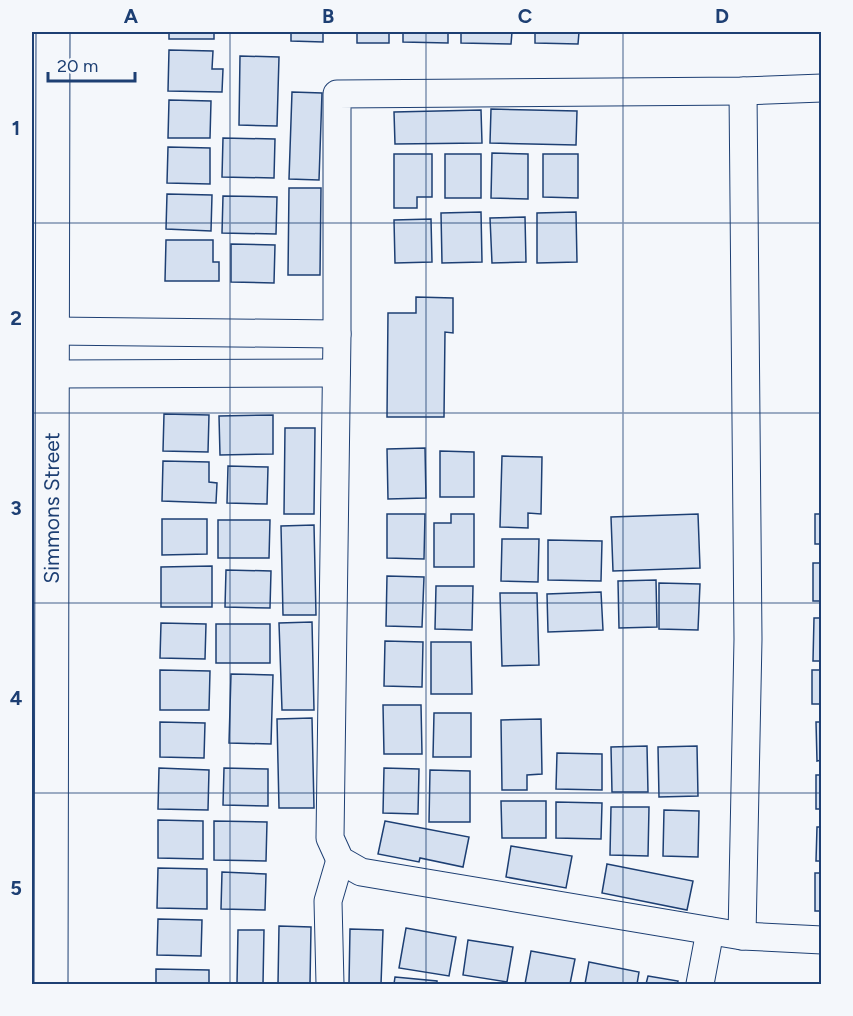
<svg xmlns="http://www.w3.org/2000/svg" width="853" height="1016" font-family="Figtree,sans-serif">
<style>
.building{fill:#d5e0f0;stroke:#1d3f73;stroke-width:1.5}
.lines{fill:none;stroke-linecap:round;stroke-linejoin:round}
.minor-casing{stroke:#1d3f73;stroke-width:29}
.primary-casing{stroke:#1d3f73;stroke-width:35}
.minor{stroke:#f4f7fb;stroke-width:27}
.primary{stroke:#f4f7fb;stroke-width:33}
.grid{fill:none;stroke:#1d3f73;stroke-width:1.5;stroke-opacity:0.55}
.labels{text-anchor:middle;stroke-width:4.5;stroke-linejoin:round;paint-order:stroke}
.street-label{font-size:21px;fill:#1d3f73;stroke:#f4f7fb}
.neatline{fill:none;stroke:#1d3f73;stroke-width:2}
.grid-label{font-size:20px;text-anchor:middle;font-weight:bold;fill:#1d3f73}
</style>
<rect width="100%" height="100%" fill="#f4f7fb"/>
<g class="building">
<rect x="169" y="32" width="45" height="7"/>
<polygon points="291,32 323,32 323,42 291,41"/>
<rect x="357" y="32" width="32" height="11"/>
<polygon points="403,32 448,32 448,43 403,42"/>
<polygon points="461,32 512,32 511,44 461,43"/>
<polygon points="535,32 579,32 578,44 535,43"/>
<polygon points="169,50 213,51 212,69 223,69 222,92 168,91"/>
<polygon points="240,56 279,57 277,126 239,125"/>
<polygon points="292,92 322,93 319,180 289,179"/>
<polygon points="169,100 211,101 210,138 168,138"/>
<polygon points="491,109 577,111 576,145 490,143"/>
<polygon points="481,110 482,143 395,144 394,112"/>
<polygon points="223,138 275,139 274,178 222,177"/>
<polygon points="168,147 210,148 210,184 167,183"/>
<polygon points="492,153 528,154 528,199 491,198"/>
<polygon points="394,154 432,154 432,197 417,197 417,208 394,208"/>
<rect x="445" y="154" width="36" height="44"/>
<polygon points="543,154 578,154 578,198 543,197"/>
<polygon points="289,188 321,188 320,275 288,275"/>
<polygon points="167,194 212,195 211,231 166,229"/>
<polygon points="223,196 277,197 276,234 222,233"/>
<polygon points="481,212 482,262 442,263 441,213"/>
<polygon points="576,212 577,262 537,263 537,213"/>
<polygon points="525,217 526,262 492,263 490,218"/>
<polygon points="431,219 432,262 395,263 394,220"/>
<polygon points="166,240 213,240 213,262 219,262 219,281 165,281"/>
<polygon points="231,244 275,245 274,283 231,282"/>
<polygon points="416,297 453,298 453,333 445,332 444,417 387,417 388,313 416,313"/>
<polygon points="164,414 209,415 208,452 163,451"/>
<polygon points="273,415 273,454 220,455 219,416"/>
<polygon points="285,428 315,428 314,514 284,514"/>
<polygon points="425,448 426,498 388,499 387,449"/>
<polygon points="440,451 474,452 474,497 440,497"/>
<polygon points="502,456 542,457 541,514 528,513 528,528 500,527"/>
<polygon points="163,461 209,462 209,482 217,483 216,503 162,501"/>
<polygon points="228,466 268,467 267,504 227,503"/>
<polygon points="387,514 425,514 424,559 387,558"/>
<polygon points="451,514 474,514 474,567 434,567 434,523 451,523"/>
<polygon points="698,514 700,568 613,571 611,517"/>
<rect x="815" y="514" width="7" height="30"/>
<polygon points="162,519 207,519 207,554 162,555"/>
<polygon points="218,520 270,520 269,558 218,558"/>
<polygon points="314,525 316,615 283,615 281,526"/>
<polygon points="502,539 539,539 538,582 501,581"/>
<polygon points="548,540 602,541 601,581 548,580"/>
<rect x="813" y="563" width="9" height="38"/>
<polygon points="212,566 212,607 161,607 161,567"/>
<polygon points="226,570 271,571 270,608 225,607"/>
<polygon points="387,576 424,577 422,627 386,626"/>
<polygon points="656,580 657,627 619,628 618,581"/>
<polygon points="659,583 700,584 698,630 659,629"/>
<polygon points="436,586 473,586 472,630 435,629"/>
<polygon points="601,592 603,630 548,632 547,594"/>
<polygon points="500,593 537,593 539,665 502,666"/>
<polygon points="814,618 822,618 822,661 813,661"/>
<polygon points="312,622 314,710 282,710 279,623"/>
<polygon points="161,623 206,624 205,659 160,658"/>
<rect x="216" y="624" width="54" height="39"/>
<polygon points="385,641 423,642 422,687 384,686"/>
<polygon points="431,642 471,642 472,694 431,694"/>
<polygon points="160,670 210,671 209,710 160,710"/>
<rect x="812" y="670" width="10" height="34"/>
<polygon points="231,674 273,675 271,744 229,743"/>
<polygon points="383,705 421,705 422,754 384,754"/>
<polygon points="434,713 471,713 471,757 433,757"/>
<polygon points="312,718 314,808 279,808 277,719"/>
<polygon points="541,719 542,774 527,775 527,790 502,790 501,720"/>
<polygon points="160,722 205,723 204,758 160,757"/>
<polygon points="816,722 822,722 822,760 817,761"/>
<polygon points="647,746 648,792 612,792 611,747"/>
<polygon points="697,746 698,796 659,797 658,747"/>
<polygon points="557,753 602,754 602,790 556,789"/>
<polygon points="159,768 209,770 208,810 158,809"/>
<polygon points="224,768 268,769 268,806 223,805"/>
<polygon points="384,768 419,769 418,814 383,813"/>
<polygon points="430,770 470,771 470,822 429,822"/>
<rect x="816" y="775" width="6" height="34"/>
<polygon points="501,801 546,801 546,838 502,838"/>
<polygon points="556,802 602,803 601,839 556,838"/>
<polygon points="611,807 649,807 648,856 610,855"/>
<polygon points="664,810 699,811 698,857 663,856"/>
<polygon points="158,820 203,821 203,859 158,858"/>
<polygon points="214,821 267,822 266,861 214,860"/>
<polygon points="385,821 469,837 463,867 420,858 419,862 378,854"/>
<polygon points="817,827 822,827 822,861 816,861"/>
<polygon points="511,846 572,856 566,888 506,877"/>
<polygon points="607,864 693,881 687,910 602,893"/>
<polygon points="158,868 207,869 207,909 157,908"/>
<polygon points="222,872 266,874 265,910 221,909"/>
<rect x="815" y="873" width="7" height="38"/>
<polygon points="158,919 202,920 201,956 157,955"/>
<polygon points="279,926 311,927 310,984 278,984"/>
<polygon points="406,928 456,937 449,976 399,968"/>
<polygon points="350,929 383,930 381,984 349,984"/>
<polygon points="238,930 264,930 263,984 237,984"/>
<polygon points="468,940 513,947 507,982 463,975"/>
<polygon points="531,951 575,959 570,984 525,984"/>
<polygon points="589,962 639,972 637,984 585,984"/>
<polygon points="156,969 209,970 209,984 156,984"/>
<polygon points="648,976 678,981 677,984 646,984"/>
<polygon points="395,977 437,981 437,984 394,984"/>
</g>
<g class="lines">
<g class="minor-casing">
<g id="minor">
<polyline points="822,88 743,91 337,94 337,334 330,838 340,860 361,872 742,936 822,940"/>
<polyline points="53,331 337,334"/>
<polyline points="54,374 336,373"/>
<polyline points="742,936 748,639 743,91"/>
<polyline points="330,984 328,901 340,860"/>
<polyline points="700,984 710,931"/>
</g>
</g>
<g class="primary-casing">
<g id="primary">
<path id="s1" d="M51,984L53,32"/>
</g>
</g>
<use href="#minor" class="minor"/>
<use href="#primary" class="primary"/>
</g>
<path class="grid" d="M230,32V984M426,32V984M623,32V984M32,223H822M32,413H822M32,603H822M32,793H822"/>
<g class="labels">
<g class="street-label">
<text dy="7" stroke="none"><textPath href="#s1" startOffset="476">Simmons Street</textPath></text>
</g>
</g>
<rect width="853" height="1016" fill="none" stroke="#f4f7fb" stroke-width="66"/>
<path d="M48 72v9h87v-9" fill="none" stroke="#1d3f73" stroke-width="3"/>
<text x="57" y="72" font-size="18" fill="#1d3f73" stroke="#f4f7fb" stroke-width="4.5" paint-order="stroke">20 m</text>
<rect x="33" y="33" width="787" height="950" class="neatline"/>
<g class="grid-label">
<text x="131" y="23">A</text>
<text x="328" y="23">B</text>
<text x="525" y="23">C</text>
<text x="722" y="23">D</text>
<text x="16" y="135">1</text>
<text x="16" y="325">2</text>
<text x="16" y="515">3</text>
<text x="16" y="705">4</text>
<text x="16" y="895">5</text>
</g>
</svg>
